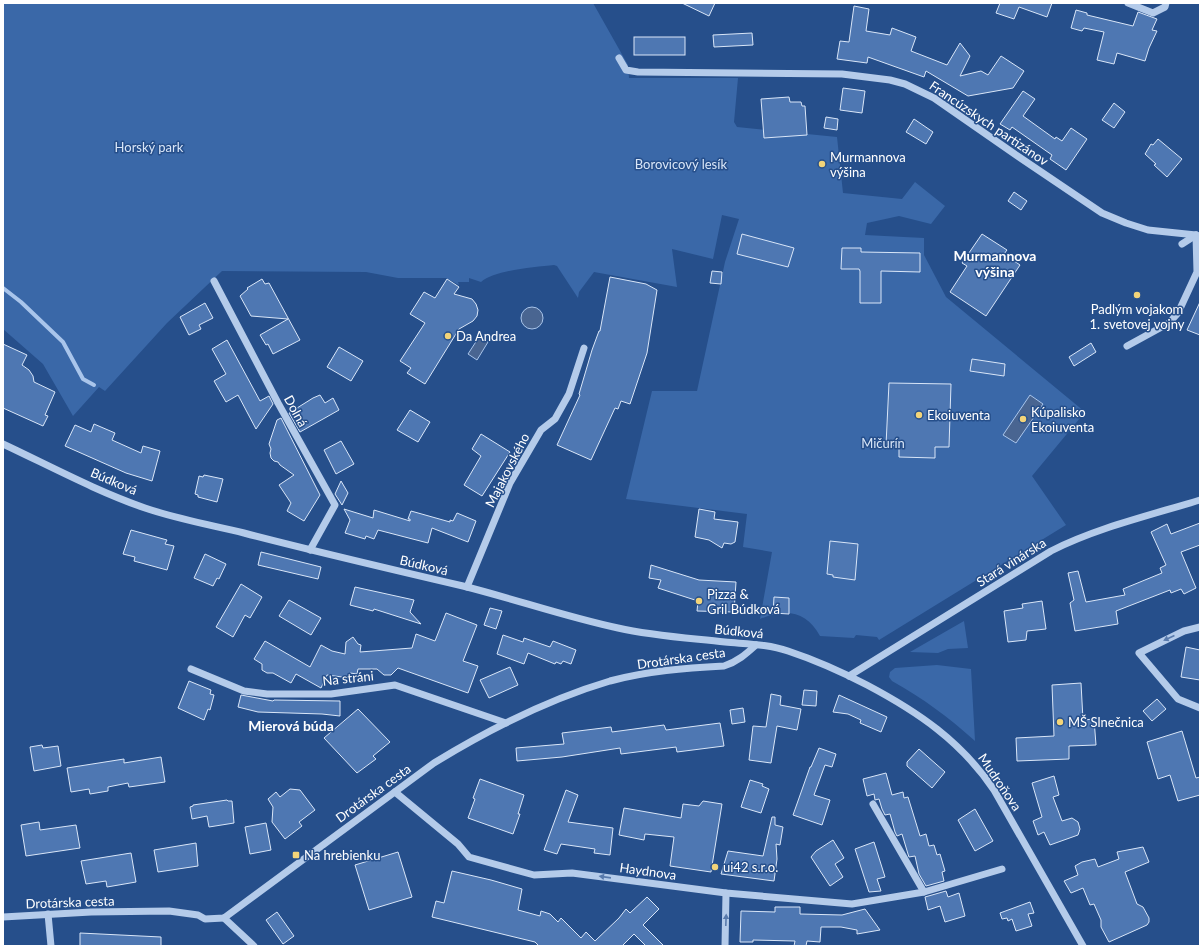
<svg xmlns="http://www.w3.org/2000/svg" width="1203" height="949" font-family="Lato,sans-serif">
<style>
.green{fill:#3a68a8}
.water{fill:#496591;stroke:#a9c5eb}
.lines{fill:none;stroke-linecap:round;stroke-linejoin:round}
.stream{stroke:#a9c5eb;stroke-width:4}
.building{fill:#4e77b2;stroke:#d9e6f8}
.minor{stroke:#b4cbea;stroke-width:7}
.oneway{fill:#587aac}
.poi-dot{fill:#f3d479;stroke:#264f8b;stroke-width:1.5}
.labels{text-anchor:middle;stroke-width:3;stroke-linejoin:round;paint-order:stroke}
.street-label{font-size:13px;fill:#fff;stroke:#264f8b}
.park-label{font-size:13px;fill:#d9e6f8;stroke:#264f8b}
.poi-label{font-size:13px;fill:#fff;stroke:#264f8b;text-anchor:start}
.neighbourhood-label{font-size:14px;font-weight:bold;fill:#fff;stroke:#264f8b}
</style>
<rect width="100%" height="100%" fill="#264f8b"/>
<g class="green">
<path d="M3,3H593L628,65L629,78H738L734,122L737,127L837,137L843,193L902,199L915,182L945,206L931,224L899,216L867,223L865,235L924,238V255L946,297L1085,412L1032,476L1066,525L879,640L877,637L856,635L854,638L820,636C807,611 785,608 760,619L772,552L743,547L747,514L626,499L652,391H697L725,262L739,219L722,215L713,259L672,249L677,287L594,272L579,292L578,298L557,266L554,265C535,267 495,270 481,282L469,278V282H458L459,285L446,278H398L366,272L222,271L167,323L105,391L99,387L73,416L43,364L3,329Z"/>
<polygon points="964,621 968,648 948,649 938,653 910,652"/>
<path d="M937,665L971,669L975,741C947,716 924,699 892,681L889,677L890,672L895,668Z"/>
</g>
<g class="water">
<circle cx="532" cy="318" r="11"/>
<polygon points="479,337 488,342 477,360 468,354"/>
<polygon points="1030,395 1043,404 1016,443 1003,435"/>
</g>
<g class="lines">
<polyline class="stream" points="3,288 21,302 63,342 83,379 94,385"/>
</g>
<g class="building">
<polygon points="682,3 715,3 709,16"/>
<polygon points="1000,3 1052,3 1047,17 1019,7 1014,19 996,13"/>
<polygon points="854,6 869,9 866,31 890,35 892,28 916,37 911,51 947,65 960,43 970,56 960,76 981,71 988,75 1001,56 1024,71 1013,88 968,96 926,71 924,77 868,57 867,63 837,59 840,41 849,42"/>
<polygon points="1076,10 1087,13 1087,15 1133,26 1138,12 1157,19 1152,30 1157,31 1149,48 1145,61 1117,53 1114,64 1097,60 1104,32 1084,28 1082,31 1071,28"/>
<polygon points="752,33 753,45 714,47 713,35"/>
<rect x="634" y="37" width="51" height="18"/>
<polygon points="843,88 865,91 862,113 840,110"/>
<polygon points="1023,91 1035,99 1023,116 1055,139 1056,137 1062,141 1071,128 1087,139 1066,170 1050,159 1052,155 1012,127 1010,130 1000,124"/>
<polygon points="789,97 790,102 801,102 802,106 805,106 807,135 764,138 761,99"/>
<polygon points="1114,103 1125,112 1114,128 1102,120"/>
<polygon points="826,117 838,119 837,130 824,128"/>
<polygon points="914,119 933,132 926,144 906,132"/>
<polygon points="1158,139 1182,159 1167,177 1154,165 1156,164 1145,154 1151,144 1153,145"/>
<polygon points="1014,192 1027,201 1021,210 1008,201"/>
<polygon points="742,234 794,248 788,267 737,254"/>
<polygon points="982,234 1007,250 1004,254 1020,265 986,316 950,292 967,266 962,263"/>
<polygon points="842,248 861,248 861,252 920,253 920,272 881,271 881,303 860,303 860,271 859,269 841,269"/>
<polygon points="712,271 722,272 721,284 710,283"/>
<polygon points="610,277 646,284 657,290 647,353 630,404 621,401 618,409 615,408 591,460 557,445 580,395 579,394 592,350 599,331 600,331"/>
<polygon points="262,279 265,284 269,283 300,340 273,354 268,344 266,345 260,335 288,319 251,316 240,296 248,289 247,288"/>
<polygon points="447,279 459,287 454,294 472,299 476,304 478,310 477,316 473,321 459,329 425,384 407,373 411,368 400,361 425,323 410,314 424,292 435,298"/>
<polygon points="1200,302 1200,335 1187,330"/>
<polygon points="205,303 213,318 199,325 201,329 189,335 180,317"/>
<polygon points="227,340 260,401 269,396 273,404 256,429 238,395 226,402 214,381 226,374 212,349"/>
<polygon points="1091,343 1096,352 1074,366 1069,357"/>
<polygon points="3,344 27,355 22,365 29,370 33,376 34,382 55,392 45,415 48,416 43,426 3,408"/>
<polygon points="339,347 363,361 351,381 327,367"/>
<polygon points="972,359 1005,364 1004,376 970,371"/>
<polygon points="889,383 951,384 949,447 935,447 935,458 899,457 899,446 886,445"/>
<polygon points="320,395 325,403 333,398 339,410 300,432 289,413 313,398"/>
<polygon points="410,410 430,422 418,442 397,430"/>
<polygon points="281,418 320,495 304,521 287,511 291,503 279,485 294,475 280,465 278,462 274,461 271,458 270,453 271,449 269,444 277,420"/>
<polygon points="94,424 115,433 112,440 141,453 143,446 160,451 152,481 126,473 65,446 75,425 91,432"/>
<polygon points="481,434 510,452 482,496 464,485 481,456 472,449"/>
<polygon points="341,441 354,464 336,474 324,450"/>
<polygon points="204,475 223,479 217,502 198,497 198,495 195,494 199,476 203,477"/>
<polygon points="341,481 348,493 342,505 335,494"/>
<polygon points="344,509 373,518 374,510 410,521 410,519 408,519 411,511 450,522 450,520 453,521 457,513 476,521 468,542 432,528 428,543 378,530 374,539 366,536 365,539 345,533 350,520"/>
<polygon points="699,509 715,512 714,519 738,522 735,542 731,544 724,543 722,548 709,540 695,537"/>
<polygon points="1200,523 1200,545 1181,552 1196,588 1184,594 1181,589 1171,593 1170,590 1116,611 1118,624 1075,631 1070,603 1074,600 1068,573 1078,571 1086,602 1125,595 1123,589 1162,573 1160,568 1166,565 1151,532 1167,524 1171,534"/>
<polygon points="131,530 167,540 165,544 174,546 167,570 134,561 135,557 123,554"/>
<polygon points="830,541 858,544 855,580 833,577 833,575 827,574"/>
<polygon points="261,552 321,567 318,579 258,565"/>
<polygon points="205,554 226,564 219,579 217,578 213,586 194,578"/>
<polygon points="651,565 699,580 736,582 734,612 697,611 698,601 658,588 661,580 649,578"/>
<polygon points="241,584 262,597 250,618 245,615 233,637 216,627"/>
<polygon points="355,587 414,600 410,612 421,624 374,609 373,611 350,605"/>
<polygon points="774,597 789,598 789,614 773,613"/>
<polygon points="289,600 321,618 311,635 279,616"/>
<polygon points="1042,601 1046,629 1027,631 1026,640 1008,642 1004,611 1023,608 1022,604"/>
<polygon points="490,608 502,611 496,629 484,625"/>
<polygon points="446,613 477,625 463,661 478,666 468,693 398,668 391,675 384,675 377,669 358,669 357,674 350,673 350,678 327,675 321,688 296,674 291,683 273,673 267,673 262,670 262,664 254,659 265,641 310,667 321,645 332,651 345,654 346,642 353,637 358,644 361,645 360,652 412,648 416,634 435,641"/>
<polygon points="503,635 523,642 524,638 550,647 553,641 576,650 571,664 563,661 561,664 556,662 555,664 528,653 524,664 497,654"/>
<polygon points="1186,647 1200,650 1200,680 1181,677"/>
<polygon points="510,667 518,685 489,698 480,680"/>
<polygon points="189,681 211,690 210,694 214,695 210,710 208,709 204,720 178,708"/>
<polygon points="1081,683 1083,720 1094,719 1096,745 1069,746 1069,759 1017,761 1016,738 1054,736 1052,685"/>
<polygon points="804,690 817,691 816,706 802,705"/>
<polygon points="771,694 781,696 780,705 801,709 797,730 777,726 771,763 749,760 753,726 766,727"/>
<polygon points="241,695 273,701 274,700 340,701 340,716 322,714 258,712 238,707"/>
<polygon points="839,695 887,717 881,732 860,723 861,720 848,714 833,712"/>
<polygon points="1157,699 1166,709 1152,721 1143,711"/>
<polygon points="743,708 745,722 732,724 730,710"/>
<polygon points="358,709 390,742 373,756 376,759 357,773 324,738"/>
<polygon points="720,723 724,746 677,752 676,747 621,754 620,748 562,757 517,761 516,748 564,744 562,733 611,727 612,732 664,725 666,730"/>
<polygon points="1182,731 1196,778 1200,777 1200,795 1178,801 1170,775 1158,779 1147,742"/>
<polygon points="42,745 43,748 58,746 61,766 34,771 30,747"/>
<polygon points="819,748 836,754 832,767 825,765 814,795 830,800 822,825 793,815 810,767 811,767"/>
<polygon points="919,749 945,772 932,788 907,766 907,762"/>
<polygon points="161,757 165,782 129,787 128,783 108,787 108,791 90,794 89,789 71,792 67,768 124,759 124,763"/>
<polygon points="886,773 892,795 903,792 904,798 908,797 920,836 926,834 929,846 934,845 937,855 940,854 945,871 942,872 944,881 926,886 919,874 915,856 909,857 908,854 902,834 897,836 895,832 890,814 885,815 882,809 879,799 875,800 874,794 867,796 863,779"/>
<polygon points="1054,776 1059,795 1053,797 1062,821 1072,818 1078,822 1080,829 1078,835 1050,845 1044,832 1038,835 1033,821 1042,817 1032,783"/>
<polygon points="480,779 524,795 518,814 520,814 513,834 468,818 475,799 473,798"/>
<polygon points="750,780 763,784 762,786 769,789 761,813 741,807"/>
<polygon points="290,789 300,790 315,810 299,822 302,826 285,839 272,822 273,807 268,799 276,792 280,797"/>
<polygon points="566,790 578,795 568,822 613,828 610,855 594,853 595,849 561,844 557,854 544,850"/>
<polygon points="227,800 228,801 232,801 234,823 209,827 207,816 192,819 190,807 193,806 193,805"/>
<polygon points="703,801 722,804 711,872 670,866 674,837 645,834 644,840 619,835 624,808 681,818 683,804 699,806"/>
<polygon points="975,809 993,841 975,851 958,820"/>
<polygon points="772,817 775,817 775,825 783,827 780,845 776,844 777,859 774,881 721,874 728,851 763,856"/>
<polygon points="39,822 40,830 76,825 80,848 26,856 21,825"/>
<polygon points="266,823 271,850 250,854 245,827"/>
<polygon points="833,840 844,858 835,864 843,877 830,886 811,857 816,851"/>
<polygon points="874,842 885,877 877,879 881,891 869,892 855,849"/>
<polygon points="196,843 198,866 158,872 154,850"/>
<polygon points="1143,847 1149,862 1125,872 1137,904 1143,907 1149,918 1149,922 1147,925 1109,942 1101,927 1101,920 1094,904 1090,905 1083,888 1071,893 1064,881 1078,875 1075,866 1082,862 1095,859 1098,867 1119,859 1117,852"/>
<polygon points="398,852 412,897 369,910 355,865"/>
<polygon points="131,853 136,882 107,887 106,881 86,884 81,861"/>
<polygon points="452,871 491,880 522,889 518,910 540,916 541,911 550,914 558,922 561,918 581,938 586,932 595,941 619,918 626,909 630,913 647,897 659,909 643,925 664,946 646,946 634,934 622,946 539,946 535,942 432,917 436,901 444,903"/>
<polygon points="946,891 948,897 959,893 965,916 945,922 940,906 928,910 925,897"/>
<polygon points="1030,902 1034,913 1028,914 1032,926 1016,931 1012,919 1008,921 1007,918 1002,919 1000,913"/>
<polygon points="775,907 800,907 800,914 842,915 865,909 880,930 857,934 857,930 841,927 821,927 820,942 807,941 806,946 794,946 795,941 753,940 753,942 740,942 741,911 775,912"/>
<polygon points="277,912 294,936 283,944 266,920"/>
<polygon points="80,933 161,937 161,946 80,946"/>
</g>
<g class="lines">
<g class="minor">
<polyline points="1128,3 1153,13 1165,7 1166,3"/>
<polyline points="619,58 626,70 638,72 842,74 890,80 905,84 934,98 1019,157 1102,213 1126,223 1148,230 1196,235"/>
<polyline points="1182,244 1196,235"/>
<polyline points="214,281 278,403 335,505 310,550"/>
<polyline points="1127,346 1169,323 1178,313 1197,272 1196,235"/>
<path d="M3,444C50,466 96,491 145,508C177,519 211,525 244,533C317,552 390,569 463,586C515,599 566,617 618,628C653,636 689,638 725,642C746,644 768,644 788,651C815,660 842,672 867,685C918,712 961,741 994,790L1083,946"/>
<polyline points="467,587 510,483 541,430 555,419 569,394 584,348"/>
<polyline points="1200,627 1184,631 1139,653 1178,699 1200,708"/>
<polyline points="191,669 244,691 267,694 331,694 395,685 506,723"/>
<path d="M849,676L1051,551C1096,528 1151,515 1200,500"/>
<polyline points="395,792 458,844 469,857 534,875 572,873 726,893 852,904 924,892 873,804"/>
<polyline points="924,892 1002,869"/>
<polyline points="48,914 51,946"/>
<path d="M3,917L91,912L169,911L198,915L205,919L224,918L434,763C488,730 549,699 610,681C647,671 685,668 724,666C737,662 746,654 756,645"/>
<polyline points="224,918 254,946"/>
<polyline points="725,946 726,893"/>
</g>
</g>
<defs><path id="oneway-solid" d="M-6-.8H1V-3.2L6.5 0L1 3.2V.8H-6Z"/></defs>
<g class="oneway">
<use href="#oneway-solid" transform="translate(1169 638) rotate(155)"/>
<use href="#oneway-solid" transform="translate(605 877) rotate(-172)"/>
<use href="#oneway-solid" transform="translate(726 920) rotate(-88)"/>
</g>
<g class="poi-dot">
<circle cx="822" cy="164" r="4"/>
<circle cx="1137" cy="295" r="4"/>
<circle cx="448" cy="336" r="4"/>
<circle cx="919" cy="415" r="4"/>
<circle cx="1023" cy="419" r="4"/>
<circle cx="699" cy="601" r="4"/>
<circle cx="1060" cy="722" r="4"/>
<rect x="292" y="851" width="8" height="8" rx="2"/>
<circle cx="715" cy="867" r="4"/>
</g>
<g class="labels">
<g class="street-label">
<text transform="translate(989 123) rotate(34)" y="5">Francúzskych partizánov</text>
<text transform="translate(296 411) rotate(61)" y="5">Dolná</text>
<text transform="translate(507 470) rotate(-63)" y="5">Majakovského</text>
<text transform="translate(114 481) rotate(23)" y="5">Búdková</text>
<text transform="translate(1011 562) rotate(-32)" y="5">Stará vinárska</text>
<text transform="translate(424 565) rotate(13)" y="5">Búdková</text>
<text transform="translate(739 631) rotate(6)" y="5">Búdková</text>
<text transform="translate(681 658) rotate(-8)" y="5">Drotárska cesta</text>
<text transform="translate(348 678) rotate(-6)" y="5">Na stráni</text>
<text transform="translate(1000 782) rotate(56)" y="5">Mudroňova</text>
<text transform="translate(373 793) rotate(-36)" y="5">Drotárska cesta</text>
<text transform="translate(648 871) rotate(8)" y="5">Haydnova</text>
<text transform="translate(70 902) rotate(-2)" y="5">Drotárska cesta</text>
</g>
<g class="park-label">
<text x="149" y="152">Horský park</text>
<text x="681" y="169">Borovicový lesík</text>
<text x="883" y="448">Mičurín</text>
</g>
<g class="poi-label">
<text x="830" y="162">Murmannova<tspan x="830" dy="15">výšina</tspan></text>
<text x="1137" y="314" text-anchor="middle">Padlým vojakom<tspan x="1137" dy="15">1. svetovej vojny</tspan></text>
<text x="456" y="341">Da Andrea</text>
<text x="1031" y="417">Kúpalisko<tspan x="1031" dy="15">Ekoiuventa</tspan></text>
<text x="927" y="420">Ekoiuventa</text>
<text x="707" y="599">Pizza &amp;<tspan x="707" dy="15">Gril Búdková</tspan></text>
<text x="1068" y="727">MŠ Slnečnica</text>
<text x="304" y="860">Na hrebienku</text>
<text x="723" y="872">ui42 s.r.o.</text>
</g>
<g class="neighbourhood-label">
<text x="995" y="261">Murmannova<tspan x="995" dy="16">výšina</tspan></text>
<text x="291" y="731">Mierová búda</text>
</g>
</g>
<rect width="1203" height="949" fill="none" stroke="#ffffff" stroke-width="8"/>
</svg>
